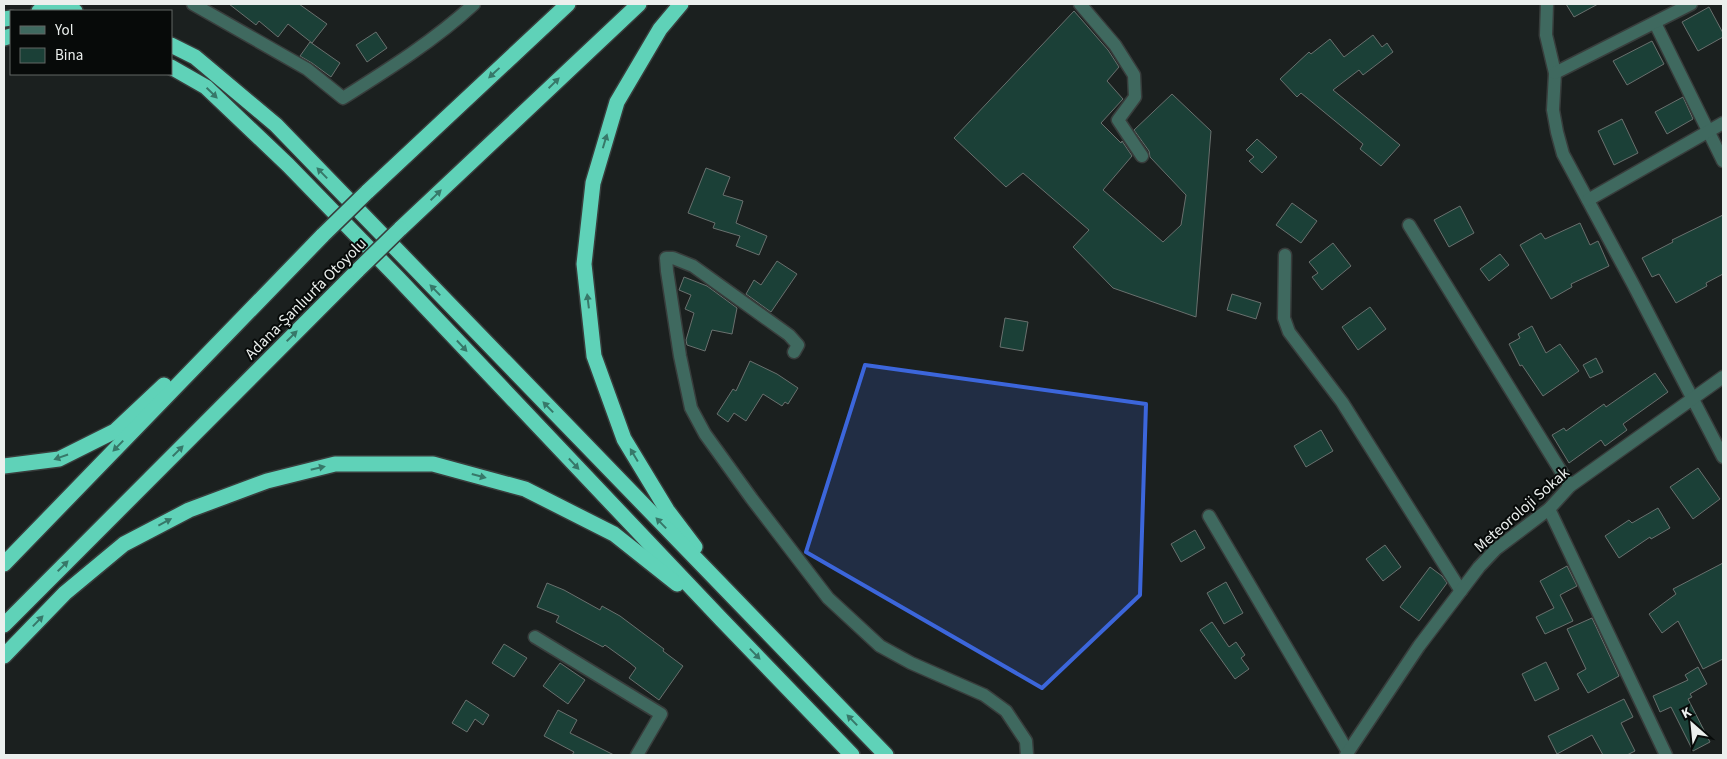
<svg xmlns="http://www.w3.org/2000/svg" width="1727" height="759" font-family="'Source Sans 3',sans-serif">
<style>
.building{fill:#1b4037;stroke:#69706e}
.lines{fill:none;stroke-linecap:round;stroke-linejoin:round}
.minor-casing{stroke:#383d3c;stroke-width:15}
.highway-casing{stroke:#383d3c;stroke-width:18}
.minor{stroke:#3f695f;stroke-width:12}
.highway{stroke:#5fd2b8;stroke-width:15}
.highway-bridge-casing{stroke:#383d3c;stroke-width:18;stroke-linecap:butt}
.highway-bridge{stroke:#5fd2b8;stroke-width:15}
.oneway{fill:#377869}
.marked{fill:#3c66db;fill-opacity:0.2;stroke:#3c66db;stroke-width:4;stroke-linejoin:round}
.labels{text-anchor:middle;stroke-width:4;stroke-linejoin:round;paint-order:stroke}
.street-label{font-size:16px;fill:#ebefed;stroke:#070a09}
</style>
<rect width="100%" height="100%" fill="#1b201f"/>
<g class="building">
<polygon points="229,4 299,4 327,24 312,43 288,24 278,37 259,21 256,25"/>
<polygon points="1566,4 1598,4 1574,17"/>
<polygon points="1709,7 1723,33 1723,37 1698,51 1682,22"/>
<polygon points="1074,11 1108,50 1119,67 1107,81 1123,99 1101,123 1121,143 1122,141 1132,156 1103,190 1163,242 1181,225 1186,195 1150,157 1149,151 1134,130 1172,94 1211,131 1196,317 1113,288 1073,247 1089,230 1023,173 1006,187 954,138"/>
<polygon points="376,32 387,48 367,62 356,45"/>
<polygon points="1373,35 1382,47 1387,43 1393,52 1363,75 1359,70 1333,90 1400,145 1381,166 1360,149 1363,144 1301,93 1297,97 1280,79 1309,52 1311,54 1330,39 1344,57"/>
<polygon points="1652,41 1664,64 1627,85 1613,61"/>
<polygon points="310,42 340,63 331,77 312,63 300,56"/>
<polygon points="1683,97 1693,119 1667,134 1655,112"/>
<polygon points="1622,119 1638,153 1614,165 1598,131"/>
<polygon points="1257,139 1277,157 1262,173 1249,161 1254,157 1246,150"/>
<polygon points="706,168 730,177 723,195 743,201 736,223 767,236 759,255 736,246 740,236 713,228 715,223 688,213"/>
<polygon points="1292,203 1317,221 1301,243 1276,225"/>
<polygon points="1460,206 1474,233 1449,247 1434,220"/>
<polygon points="1723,215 1723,274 1706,283 1707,286 1676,303 1659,274 1652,277 1642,258 1673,242 1672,240"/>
<polygon points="1580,223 1590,245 1598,241 1609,266 1571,284 1572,287 1551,299 1520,245 1541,233 1545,239"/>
<polygon points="1333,243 1351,266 1322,290 1312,277 1318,273 1309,262"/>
<polygon points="1500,254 1509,265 1489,281 1480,269"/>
<polygon points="777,261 797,274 771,312 746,294 754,280 761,285"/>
<polygon points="684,277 707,286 737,308 732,334 712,330 705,351 687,345 686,340 694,313 685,309 691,295 679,290"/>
<polygon points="1232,294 1261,303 1256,319 1227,310"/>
<polygon points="1370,307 1386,329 1358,350 1342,327"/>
<polygon points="1005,318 1028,322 1023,351 1000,347"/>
<polygon points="1532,326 1546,353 1560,344 1579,371 1543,396 1522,365 1520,366 1509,344 1520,338 1518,334"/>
<polygon points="1596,358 1603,372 1590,378 1583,365"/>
<polygon points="750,361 777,374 798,388 788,404 785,402 782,406 763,394 746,421 734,413 728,422 717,414 733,389 736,391"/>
<polygon points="1655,373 1668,392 1623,424 1627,430 1605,446 1601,440 1569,463 1552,435 1564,428 1566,431 1604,404 1606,407"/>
<polygon points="1321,430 1333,451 1306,467 1294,446"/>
<polygon points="1698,468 1720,499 1693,519 1670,487"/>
<polygon points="1658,508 1670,528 1651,539 1650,537 1619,558 1605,536 1629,520 1632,523"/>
<polygon points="1195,530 1205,548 1181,562 1171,544"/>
<polygon points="1385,545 1401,567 1383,581 1366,559"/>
<polygon points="1723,563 1723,659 1703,669 1678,621 1662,633 1649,614 1676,594 1673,589"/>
<polygon points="1567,566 1577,586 1560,595 1573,621 1545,634 1536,617 1554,608 1540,581"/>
<polygon points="1430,567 1442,576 1447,583 1419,621 1400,607"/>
<polygon points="1226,582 1243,613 1224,624 1207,593"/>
<polygon points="547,583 564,590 600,610 602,606 620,616 664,649 663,651 683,666 659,700 629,678 636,668 630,663 605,645 603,647 556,622 559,616 537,607"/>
<polygon points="1592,618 1619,676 1588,693 1577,674 1586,669 1567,629"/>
<polygon points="1212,622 1229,647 1236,642 1245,655 1241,658 1249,669 1235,679 1200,630"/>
<polygon points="504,644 527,658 514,677 492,663"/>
<polygon points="1546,662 1559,689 1535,701 1522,674"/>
<polygon points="560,663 585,680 568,704 543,686"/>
<polygon points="1698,667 1707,684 1690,694 1692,697 1688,699 1710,742 1693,751 1671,707 1660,712 1653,696 1688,680 1685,675"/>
<polygon points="1624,699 1633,717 1621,723 1635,751 1627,755 1603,755 1592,735 1557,754 1548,736"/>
<polygon points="466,700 489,715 483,725 475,719 467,732 452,723"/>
<polygon points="558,710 577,720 570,733 614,755 572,755 574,752 544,736"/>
</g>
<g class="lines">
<g class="minor-casing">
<g id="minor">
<path d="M193,4L307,69L343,98C389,69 435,40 474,4"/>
<polyline points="1080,4 1115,45 1134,75 1135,97 1118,120 1142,156"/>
<polyline points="1547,4 1546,35 1555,73 1553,110 1557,132 1563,154 1633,284 1723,457"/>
<polyline points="1655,23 1723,161"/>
<polyline points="1555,73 1691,4"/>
<polyline points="1588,200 1723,123"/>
<polyline points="1409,225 1570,486"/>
<polyline points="1285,255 1284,318 1289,332 1342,402 1461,591"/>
<polyline points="794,352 798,345 789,335 693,266 673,258 666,258 667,271 680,356 691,408 705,434 752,499 828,598 880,646 911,663 984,695 1006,711 1026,741 1027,755"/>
<polyline points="1549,509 1666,755"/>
<polyline points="1209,516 1348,752"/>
<polyline points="535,637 661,714 637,755"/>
<polyline points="1346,755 1419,646 1479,567 1496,549 1549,509 1570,486 1723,377"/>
</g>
</g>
<g class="highway-casing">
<g id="highway">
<polyline points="681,4 660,29 617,102 593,183 584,264 594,356 624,439 667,510 695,547"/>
<polyline points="39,11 57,7 75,11"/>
<polyline points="4,19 11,18"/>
<polyline points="4,38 11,36"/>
<polyline points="171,45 195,57 276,125 886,755"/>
<polyline points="171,67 206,87 288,165 397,277 721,619 852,755"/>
<polyline points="367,192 568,4"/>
<polyline points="400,229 639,4"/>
<polyline points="4,466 59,459 115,431 164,385"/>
<polyline points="4,564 323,235"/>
<polyline points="4,625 358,270"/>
<polyline points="4,656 65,593 124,544 189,510 267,481 335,464 433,464 525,489 614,534 677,584"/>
</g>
</g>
<use href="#minor" class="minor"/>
<use href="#highway" class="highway"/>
<g class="highway-bridge-casing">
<g id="highway-bridge">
<polyline points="323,235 367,192"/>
<polyline points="358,270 400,229"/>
</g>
</g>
<use href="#highway-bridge" class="highway-bridge"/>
</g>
<defs><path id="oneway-solid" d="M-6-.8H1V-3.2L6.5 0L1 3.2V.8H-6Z" transform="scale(1.25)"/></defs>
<g class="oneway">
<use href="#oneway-solid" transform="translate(494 73) rotate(137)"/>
<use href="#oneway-solid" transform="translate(554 83) rotate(-44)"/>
<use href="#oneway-solid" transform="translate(212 93) rotate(44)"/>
<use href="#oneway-solid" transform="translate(605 141) rotate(-73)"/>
<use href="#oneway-solid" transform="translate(322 173) rotate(-134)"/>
<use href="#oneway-solid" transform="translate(436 195) rotate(-44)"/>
<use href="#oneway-solid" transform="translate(435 290) rotate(-134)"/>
<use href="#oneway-solid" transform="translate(588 301) rotate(-97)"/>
<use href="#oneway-solid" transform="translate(292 336) rotate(-45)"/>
<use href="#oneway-solid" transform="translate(462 346) rotate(47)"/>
<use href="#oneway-solid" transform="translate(548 407) rotate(-134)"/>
<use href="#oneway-solid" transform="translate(118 446) rotate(134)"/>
<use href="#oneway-solid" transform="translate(178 451) rotate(-45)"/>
<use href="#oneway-solid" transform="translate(634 455) rotate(-121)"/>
<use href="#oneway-solid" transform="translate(61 457) rotate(161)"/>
<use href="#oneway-solid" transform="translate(574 464) rotate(47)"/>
<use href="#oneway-solid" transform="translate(318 468) rotate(-13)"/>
<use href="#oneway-solid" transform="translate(479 476) rotate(15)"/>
<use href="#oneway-solid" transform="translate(165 522) rotate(-28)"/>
<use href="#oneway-solid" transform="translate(661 523) rotate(-134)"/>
<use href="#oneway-solid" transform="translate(63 566) rotate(-45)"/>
<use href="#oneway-solid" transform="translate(38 621) rotate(-46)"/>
<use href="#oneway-solid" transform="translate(755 654) rotate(46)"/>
<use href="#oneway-solid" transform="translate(852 720) rotate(-134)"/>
</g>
<path class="marked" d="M865,365L1146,404L1140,595L1042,688L806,552Z"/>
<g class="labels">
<g class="street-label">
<text transform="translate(305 298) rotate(-45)" y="6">Adana-Şanlıurfa Otoyolu</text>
<text transform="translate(1521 509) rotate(-41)" y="6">Meteoroloji Sokak</text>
</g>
</g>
<rect width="1727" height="759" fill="none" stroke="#ebefed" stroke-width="10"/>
<rect x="10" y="10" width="162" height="65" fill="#070a09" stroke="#626664"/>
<rect x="20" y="26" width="25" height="8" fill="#3f695f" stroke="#626664"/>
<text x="55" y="35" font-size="15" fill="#ebefed">Yol</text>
<rect x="20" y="48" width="25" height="15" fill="#1b4037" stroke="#626664"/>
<text x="55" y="60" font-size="15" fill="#ebefed">Bina</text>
<g transform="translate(1692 724) rotate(333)" stroke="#070a09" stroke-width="4" paint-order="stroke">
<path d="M0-4L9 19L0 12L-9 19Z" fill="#ebefed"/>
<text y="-8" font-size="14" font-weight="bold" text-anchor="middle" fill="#ebefed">K</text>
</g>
</svg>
